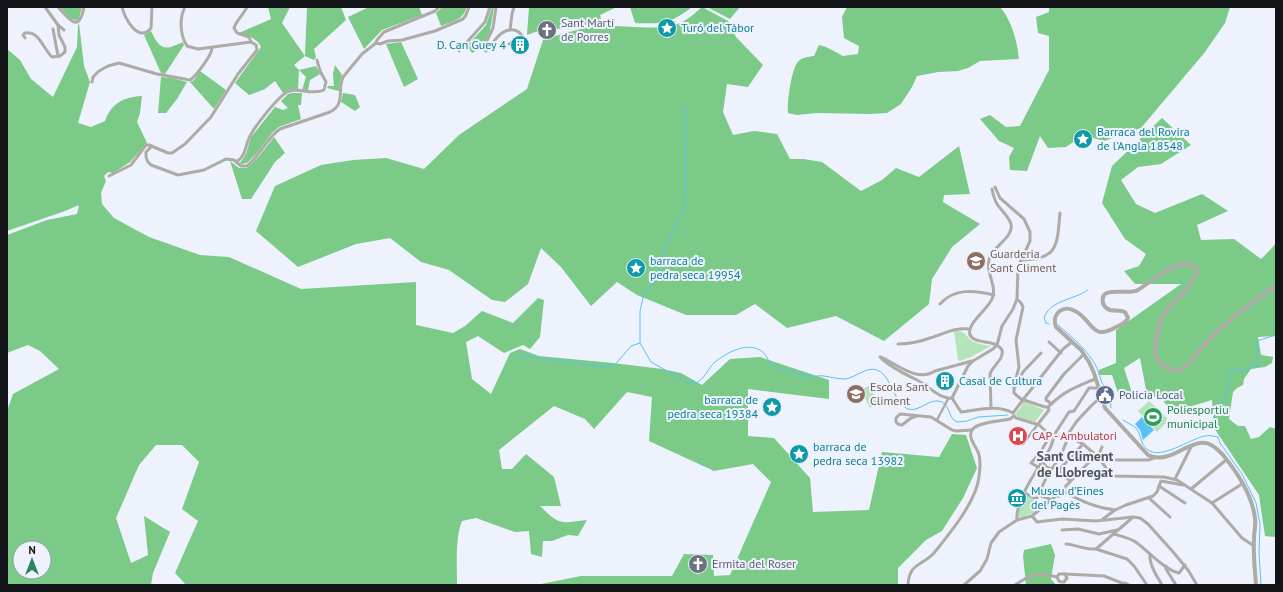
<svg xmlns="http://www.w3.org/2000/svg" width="1283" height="592" font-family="'PT Sans',sans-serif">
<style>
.green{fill:#b5e3ba}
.forest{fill:#7bca87;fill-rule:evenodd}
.water{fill:#5ac1f7}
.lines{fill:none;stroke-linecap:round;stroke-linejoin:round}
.stream{stroke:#5ac1f7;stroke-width:1}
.pedestrian{stroke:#aeaba7;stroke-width:2.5}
.minor{stroke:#aeaba7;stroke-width:3}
.tertiary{stroke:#aeaba7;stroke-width:4}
.labels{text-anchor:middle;stroke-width:4;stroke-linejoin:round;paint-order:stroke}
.worship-label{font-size:12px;fill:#5b616d;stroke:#edf2fd;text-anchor:start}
.culture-label{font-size:12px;fill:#0d838f;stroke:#edf2fd;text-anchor:start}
.education-label{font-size:12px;fill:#785e54;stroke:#edf2fd;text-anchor:start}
.service-label{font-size:12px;fill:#4e5e75;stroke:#edf2fd;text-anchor:start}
.leisure-label{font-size:12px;fill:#27864d;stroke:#edf2fd;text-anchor:start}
.health-label{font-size:12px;fill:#be3a42;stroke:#edf2fd;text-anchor:start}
.quarter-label{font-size:14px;font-weight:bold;fill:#50555e;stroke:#edf2fd}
</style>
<rect width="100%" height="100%" fill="#edf2fd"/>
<g class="green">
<path d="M954,331C967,330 965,337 974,342C979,344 985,345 991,346L971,357L960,361L958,360Z"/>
<polygon points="869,386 878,403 870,408 861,390"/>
<polygon points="1023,401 1044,410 1035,422 1018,417 1015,414 1021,407"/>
<polygon points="1149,401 1167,418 1166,423 1157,432 1138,411"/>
<polygon points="1026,495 1034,500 1034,513 1021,517 1018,516 1019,509"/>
</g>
<g class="forest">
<polygon points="60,7 82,7 79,19 77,20 71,19"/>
<path d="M268,7H290L282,23L305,56L307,7H341L346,20L314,49L316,57L314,60L305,56L294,65L299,70L316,66L320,74L310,80L308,91L302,90L306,77L299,70L298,89H290L283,93L275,81L265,89L249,95L235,83L261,47C258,39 247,35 239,33L271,19Z"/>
<polygon points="369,7 419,7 422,15 382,30 364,49 348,17"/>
<path d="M442,7H467C463,20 453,21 441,26L436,13Z"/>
<polygon points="492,7 494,7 490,31 482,48 472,53 467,46 486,25"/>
<polygon points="529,7 617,7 600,15 602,23 535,32 527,35"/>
<path d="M630,7H692C670,24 662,24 635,23Z"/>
<path d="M702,7L728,21L736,37L763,65L748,87L727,84L723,112L733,135L754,131L777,134L790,159H803L822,162L861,191L882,180L896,168L919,177L959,146L970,194L944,195L943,202L980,224L952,247L932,279L929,304L884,341L836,316L787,328L755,304L736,315H686L637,295L617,282L591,306L561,267L541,248L528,284L505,302L492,300L449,270L421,262L390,238L356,244L298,267L256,231L275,186L321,165L353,160L386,158L424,169L459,135L527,89L543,40C562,34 586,26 606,26C626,25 664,32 682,22C689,19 696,12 702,7Z"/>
<polygon points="707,7 740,7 730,19"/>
<path d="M847,7H1000C1012,21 1017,41 1019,59L980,61L968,68L958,71L938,72L917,76L912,87L901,104L887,113L870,114L817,113L797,115L788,113C787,102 791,72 797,63C801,57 808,57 814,56L819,45L826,47L843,56L858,54L859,46L844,38L842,17Z"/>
<polygon points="1049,7 1230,7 1225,23 1205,52 1141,128 1104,141 1083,135 1066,147 1048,148 1040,136 1027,171 1010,170 1009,157 1014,148 999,141 980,119 990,115 1006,127 1020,126 1049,70 1049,36 1038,33 1036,17 1049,12"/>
<path d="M79,23L84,66L90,82L78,123L91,127L105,121C111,104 123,97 142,96L140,113L137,122L147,143L130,162L113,173L108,172L104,176L106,181L101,193L102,204L114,218L149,237L200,255L229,257L301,289L416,282V325L453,333L465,326L482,311L513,323L538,298L544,300L540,337L530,349L523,345L504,353L478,336L466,342L472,379L491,394L510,353L520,349L539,356L613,363L662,369L681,373L702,385L730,359L760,357L829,380V399L748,389V436L774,438L810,478L813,512L869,510L882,452L939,457L952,434L966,435L977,468L963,498L942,531L926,540L898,568V585H536L581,576H672L684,554L713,555L714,576L730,575L771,482L753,464L714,471L649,441L652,397L627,392L594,429L585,419L554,406L499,450L502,469H512L526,454L554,477L561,506H540C560,526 560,523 587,520L578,536L568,535L552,541H543L542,557L531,554L529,531L515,532L476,518L462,521C455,538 457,566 457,585H186L175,573L198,521L182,509L199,462L182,445H156L139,465L116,518L131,563L148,555L144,516L170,532L153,573L151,585H7V411L13,394L59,369L40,351L28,345L7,353V235L47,220L77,214L79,205L65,211L7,231V49L20,60L31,79L53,97L77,47L78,26ZM20,548H44V572H20Z"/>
<path d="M151,31C160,50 164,51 183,42L184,45L165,74L161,73L144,35Z"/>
<polygon points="401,42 418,79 404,87 386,44"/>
<polygon points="335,65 342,75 340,81 339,91 327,88 328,86 334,86 333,74"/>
<polygon points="200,71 226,90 214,109 190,82 194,80"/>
<polygon points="161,77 172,78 187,82 177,99 166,113 158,113"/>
<polygon points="292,93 302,93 301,105 298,105 301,119 279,127 272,133 257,153 247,163 241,164 240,163 246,154 251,137 275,107 283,110 288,108 281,101 288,94"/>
<polygon points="343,93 355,95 360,107 355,111 341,102"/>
<polygon points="1162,118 1191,145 1161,164 1138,167 1121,180 1136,204 1155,213 1202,194 1228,211 1197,225 1201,240 1234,239 1261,259 1270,250 1276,243 1276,336 1258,337 1261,355 1273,357 1272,363 1265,367 1251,369 1244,379 1243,385 1237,388 1233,392 1229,419 1238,426 1245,426 1251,439 1259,437 1270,427 1276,429 1276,537 1265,536 1259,495 1214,428 1212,400 1172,412 1161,398 1147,395 1140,358 1124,368 1133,396 1120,399 1112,375 1099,375 1099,370 1116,363 1116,330 1181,284 1135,284 1124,271 1139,266 1146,254 1125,239 1102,203 1112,166"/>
<polygon points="274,137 285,153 275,162 251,199 242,199 230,161 239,168 247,168 260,155"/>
<polygon points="1051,544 1055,555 1051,579 1056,585 1026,585 1023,556 1024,550"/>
</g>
<polygon class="water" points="1142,417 1154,430 1143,440 1140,430 1135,424"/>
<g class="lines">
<g class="stream">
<path d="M1049,324L1046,323L1044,318C1050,300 1074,300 1088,290"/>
<path d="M1058,325C1073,338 1088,350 1097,368C1099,373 1100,378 1102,383C1105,387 1109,390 1110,396C1111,400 1110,403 1111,408"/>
<polyline points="640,343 640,311 644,294 658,277 665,247 684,209 685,183 686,108"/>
<path d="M518,356L541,358L609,368L613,367L631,346L640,343L651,362L687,382C691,383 693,384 696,383C705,379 708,368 715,362C726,353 746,342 760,350C766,353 768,362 774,367C786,370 799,375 812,376C816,377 820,375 824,376C831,377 838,379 845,379C855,378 867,366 877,370C891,375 892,399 906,408C917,414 927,400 938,401C951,402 947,418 957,422L967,421L978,417L1008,415"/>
<path d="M1123,420C1127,423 1133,425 1136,428C1142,435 1139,443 1148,450C1162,460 1189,439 1205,436C1210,435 1213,436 1218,437L1220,443L1242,474L1256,503L1260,524L1259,553L1261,585"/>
<polyline points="1212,423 1227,392 1230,372 1258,366 1257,341 1276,335"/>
</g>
<g class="pedestrian">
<polyline points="937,420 948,399"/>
<polyline points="1023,444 1038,424"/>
<polyline points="1042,461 1046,466 1052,469"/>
</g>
<g class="minor">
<path d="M58,7C69,19 79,34 84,7"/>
<path d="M122,7C124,18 139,44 151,28L152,7"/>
<path d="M247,7C243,15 236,21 234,28L237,33L249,37L251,42"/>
<path d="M496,7L493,28L483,49L486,51C493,43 502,27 514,30C518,31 520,32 522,36L520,39L509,44"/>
<polyline points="58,25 64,30"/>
<polyline points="53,29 58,56"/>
<polyline points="510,30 512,14 514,7"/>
<path d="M25,38L23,35L25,33C40,31 43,49 52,57L60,56L65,52V47L59,35L58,25L45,7"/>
<polyline points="376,43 380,44 388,41 402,40 435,31 463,19 466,15 469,7"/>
<polyline points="459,51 485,22 490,7"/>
<path d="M92,82L93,77L99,71L108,66L119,63L157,74L190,80C196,76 212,55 212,48"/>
<path d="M152,146L146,152V157L148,162L151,165L178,175L204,170L226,159L234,160L241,166H247C260,155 268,137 280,129L330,112C346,104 337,90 343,77L362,54L376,43L377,40L384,32L435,11L439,7"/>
<path d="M236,162C246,156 245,147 249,138C254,127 277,98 287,92C296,86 311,96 324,90L326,82L320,71L317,60"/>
<path d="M109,176L131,165L146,145H149L168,153H172L185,144L211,117L238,74L257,50L256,45L251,42L198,49L187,46C180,35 179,18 185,7"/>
<path d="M1021,260C1059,260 1057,244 1060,213"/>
<polyline points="1017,299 1021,303 1023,307 1016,340 1019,367 1014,386 1014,393 1021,399 1045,407 1048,407"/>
<path d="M940,304C954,288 975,290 994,295"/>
<polyline points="1049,342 1061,353"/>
<path d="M898,344C909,344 919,342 930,338C944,334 954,327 970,329"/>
<path d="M880,357C896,363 917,383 935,371L972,361"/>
<path d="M882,359C895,370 903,373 917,380C928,385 940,400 952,398"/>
<polyline points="1015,387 1023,372 1041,353"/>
<polyline points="952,398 968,366 973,361 993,349 997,345 1002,326 1013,309 1017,299 1018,267 1030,241 1030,232 1024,219 1000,198 995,187"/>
<path d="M952,398L961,412C978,410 997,404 1013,413"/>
<polyline points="1052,404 1046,400 1046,398 1064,374 1084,354"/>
<path d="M991,408L990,374C993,365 1004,360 1002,350C996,339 975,345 970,335C966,324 988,309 992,299C998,286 984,271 990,257C994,246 1014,237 1011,224C1009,217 1001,210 997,204C994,199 993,194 992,189"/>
<polyline points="1013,413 1022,401 1063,349 1072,342"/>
<path d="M917,416L911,418L902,425C897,425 895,422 896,418L900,414L931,417L952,430L956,431L972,430"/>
<polyline points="1014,416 1016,418 1039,425 1049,434 1075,440 1083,444 1098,457 1112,476 1164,477 1177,480 1212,503 1242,538 1254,546"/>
<path d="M1038,424L1049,410L1048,407C1064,391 1076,387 1095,379"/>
<polyline points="1066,437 1077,421 1091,406 1100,398"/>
<polyline points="1098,457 1102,447"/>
<polyline points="1101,460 1148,460 1154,458"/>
<polyline points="1054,466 1070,481"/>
<polyline points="1038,467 1031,463 1040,453 1051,434"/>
<polyline points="1059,470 1083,444"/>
<polyline points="1175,479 1192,445"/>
<polyline points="1159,486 1185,503"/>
<polyline points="1191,489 1226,460"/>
<path d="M1064,491C1081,502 1096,508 1115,510"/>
<polyline points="1025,493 1036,499 1037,498 1046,478 1061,455 1068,438"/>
<polyline points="1039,495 1052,500"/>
<polyline points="1149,498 1170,517"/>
<polyline points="1212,503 1242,484"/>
<polyline points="1032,516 1037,522 1062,519 1096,521 1133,517 1140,518 1148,524 1174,553 1188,570 1197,585"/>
<polyline points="1132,518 1096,549 1127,559 1134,566 1147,585"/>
<polyline points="1103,519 1115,510 1126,505 1153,496 1157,492 1161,481 1183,485"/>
<path d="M1017,520C1015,499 1039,468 1049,450C1053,444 1053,437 1056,432L1069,412L1074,411L1089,388H1098"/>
<polyline points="1062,530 1078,529 1099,534 1117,530"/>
<path d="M1113,534C1121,536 1131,538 1137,543C1149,552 1165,570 1179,573L1185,565"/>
<path d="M1066,544C1077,545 1085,550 1096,549"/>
<path d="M1150,554C1149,565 1157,576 1162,585"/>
<polyline points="1166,566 1166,569 1176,585"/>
<polyline points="1065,574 1104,576 1122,583 1123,585"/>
<polyline points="1122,584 1125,583 1129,585"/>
<path d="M908,585C909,563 922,566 934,553C950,533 976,502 979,477C980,469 981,462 979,455C977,447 967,438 972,430C977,422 1002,421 1010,419L1014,416"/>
<polyline points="964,585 980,571 987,559 991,543 999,532 1017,520 1032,516 1056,496 1060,496 1066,486 1096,455"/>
<path d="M1015,585C1031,574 1039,572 1057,577L1059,581L1061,582H1064L1067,578L1065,574H1059L1057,577"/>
</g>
<path class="tertiary" d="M1256,585C1255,570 1253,554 1254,539C1254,532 1256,525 1255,518C1252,495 1237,472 1223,455C1217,449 1210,441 1200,443C1182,446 1167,464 1148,455L1105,408L1094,373L1089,362L1081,350L1056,327C1051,314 1063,304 1075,311C1093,320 1091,342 1116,327C1121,325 1126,323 1128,318L1125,312C1120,310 1114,311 1110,310C1107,309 1104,306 1103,303C1099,284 1129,296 1138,290C1151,282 1175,260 1192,265L1197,270L1196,275C1189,290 1173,300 1164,314C1159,321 1154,347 1156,356C1158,364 1170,371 1178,371C1187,368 1194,357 1200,350C1222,324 1249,305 1276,286"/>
</g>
<defs>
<g id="sight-disc" transform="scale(1)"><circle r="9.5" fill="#0f9aa8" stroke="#edf2fd"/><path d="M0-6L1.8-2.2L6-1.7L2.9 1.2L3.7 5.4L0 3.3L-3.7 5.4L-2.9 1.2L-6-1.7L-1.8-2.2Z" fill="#fff"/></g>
<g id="church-disc" transform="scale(1)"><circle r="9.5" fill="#6b7280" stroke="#edf2fd"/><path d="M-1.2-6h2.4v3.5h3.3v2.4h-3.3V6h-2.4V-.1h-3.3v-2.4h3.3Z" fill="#fff"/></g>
<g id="building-disc" transform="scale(1)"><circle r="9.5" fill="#0f9aa8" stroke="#edf2fd"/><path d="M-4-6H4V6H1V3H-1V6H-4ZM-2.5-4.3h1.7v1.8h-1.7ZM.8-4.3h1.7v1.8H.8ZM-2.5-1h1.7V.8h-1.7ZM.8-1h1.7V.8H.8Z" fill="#fff"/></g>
<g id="school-disc" transform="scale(1)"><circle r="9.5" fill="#8d6e63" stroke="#edf2fd"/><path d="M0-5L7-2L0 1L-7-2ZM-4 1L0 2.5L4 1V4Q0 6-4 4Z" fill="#fff"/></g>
<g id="civic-disc" transform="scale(1)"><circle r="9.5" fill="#5c6f8a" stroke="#edf2fd"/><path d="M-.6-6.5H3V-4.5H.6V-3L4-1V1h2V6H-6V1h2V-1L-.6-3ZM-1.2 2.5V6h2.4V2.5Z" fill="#fff"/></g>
<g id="stadium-disc" transform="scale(1)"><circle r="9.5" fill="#2e9e5b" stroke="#edf2fd"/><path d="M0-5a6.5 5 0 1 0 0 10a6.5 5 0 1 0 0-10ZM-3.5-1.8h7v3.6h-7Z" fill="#fff"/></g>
<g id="hospital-disc" transform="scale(1)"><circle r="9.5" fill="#e0444e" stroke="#edf2fd"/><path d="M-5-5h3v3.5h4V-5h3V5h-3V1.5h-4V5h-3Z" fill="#fff"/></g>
<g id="museum-disc" transform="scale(1)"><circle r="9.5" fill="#0f9aa8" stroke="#edf2fd"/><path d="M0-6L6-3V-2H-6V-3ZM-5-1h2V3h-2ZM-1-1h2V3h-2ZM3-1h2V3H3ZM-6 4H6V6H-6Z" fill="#fff"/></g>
</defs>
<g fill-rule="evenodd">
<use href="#sight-disc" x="667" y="28"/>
<use href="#church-disc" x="547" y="30"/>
<use href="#building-disc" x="520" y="45"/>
<use href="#sight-disc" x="1083" y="139"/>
<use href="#school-disc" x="976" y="261"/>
<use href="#sight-disc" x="636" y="268"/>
<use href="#building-disc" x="945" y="381"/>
<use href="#school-disc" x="856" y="394"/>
<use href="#civic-disc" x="1105" y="395"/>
<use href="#sight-disc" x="772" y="407"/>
<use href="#stadium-disc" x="1153" y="417"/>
<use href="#hospital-disc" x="1018" y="436"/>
<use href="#sight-disc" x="799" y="454"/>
<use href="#museum-disc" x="1017" y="498"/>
<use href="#church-disc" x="698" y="564"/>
</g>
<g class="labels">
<g class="worship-label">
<text x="561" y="27">Sant Martí<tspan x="561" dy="14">de Porres</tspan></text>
<text x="712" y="568">Ermita del Roser</text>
</g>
<g class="culture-label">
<text x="681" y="32">Turó del Tàbor</text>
<text x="506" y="49" text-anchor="end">D. Can Guey 4</text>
<text x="1097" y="136">Barraca del Rovira<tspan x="1097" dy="14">de l'Angla 18548</tspan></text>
<text x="650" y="265">barraca de<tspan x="650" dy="14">pedra seca 19954</tspan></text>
<text x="959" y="385">Casal de Cultura</text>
<text x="758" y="404" text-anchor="end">barraca de<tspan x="758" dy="14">pedra seca 19384</tspan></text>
<text x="813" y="451">barraca de<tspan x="813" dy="14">pedra seca 13982</tspan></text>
<text x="1031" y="495">Museu d’Eines<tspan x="1031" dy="14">del Pagès</tspan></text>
</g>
<g class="education-label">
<text x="990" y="258">Guarderia<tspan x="990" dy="14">Sant Climent</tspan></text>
<text x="870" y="391">Escola Sant<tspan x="870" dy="14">Climent</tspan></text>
</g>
<g class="service-label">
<text x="1119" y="399">Policia Local</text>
</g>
<g class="leisure-label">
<text x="1167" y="414">Poliesportiu<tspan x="1167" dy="14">municipal</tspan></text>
</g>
<g class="health-label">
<text x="1032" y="440">CAP - Ambulatori</text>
</g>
<g class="quarter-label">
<text x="1075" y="461">Sant Climent<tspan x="1075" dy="16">de Llobregat</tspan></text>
</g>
</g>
<rect width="1283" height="592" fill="none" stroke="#111317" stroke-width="16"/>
<g transform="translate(32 560)"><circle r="19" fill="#edf2fd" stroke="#9599a1"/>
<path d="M0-3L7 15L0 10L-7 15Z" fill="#2b875d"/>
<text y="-6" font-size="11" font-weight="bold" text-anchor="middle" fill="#111317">N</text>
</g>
</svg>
